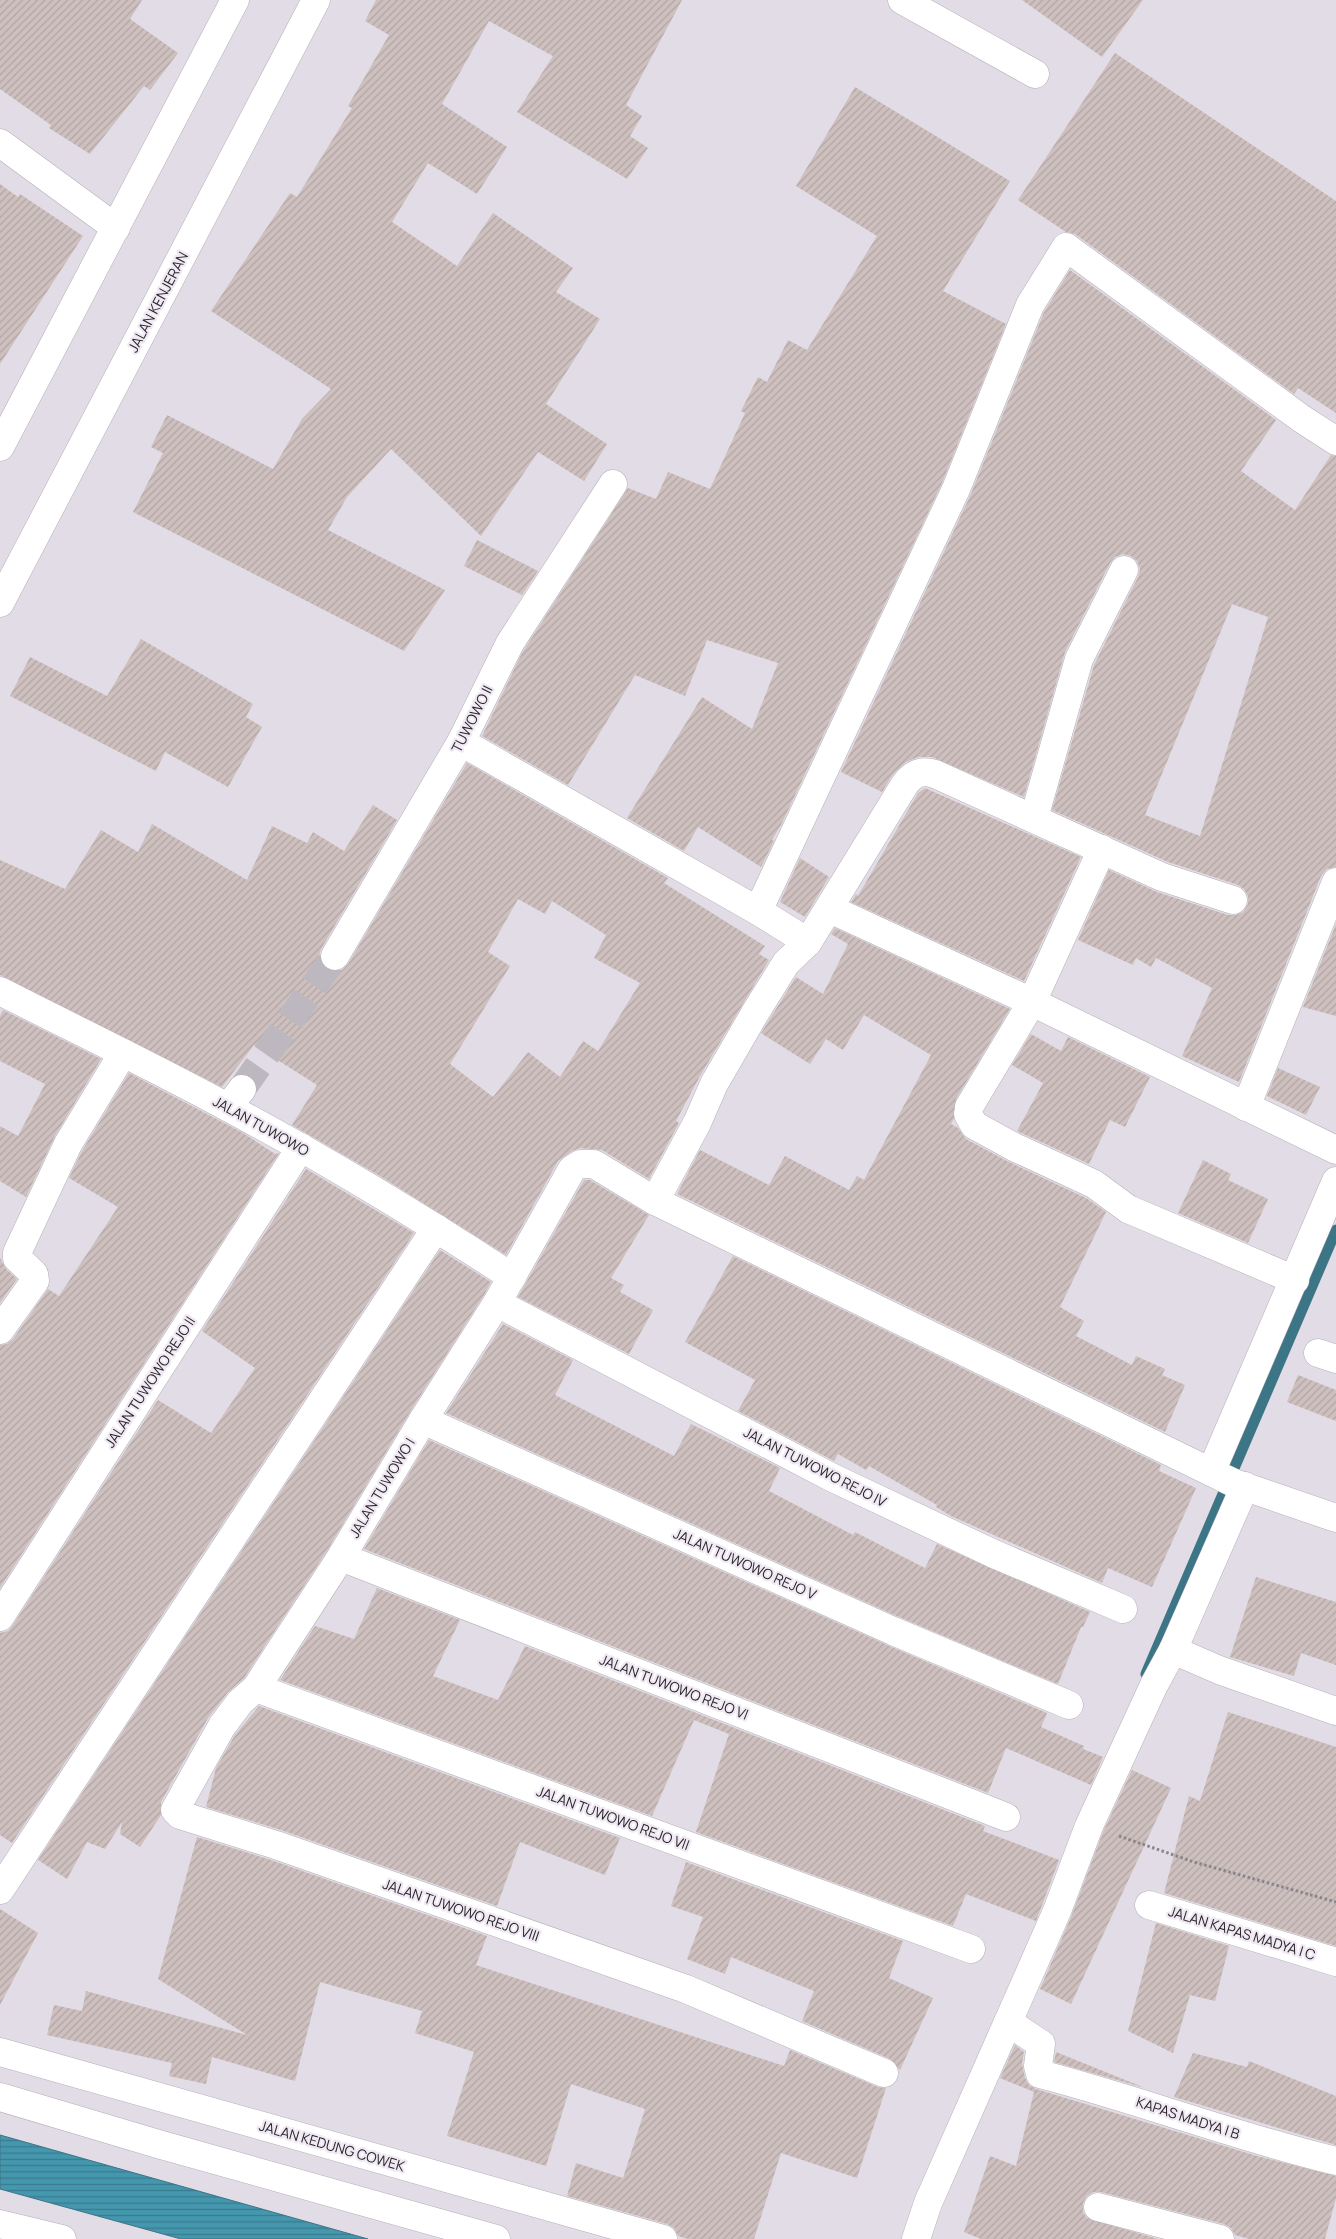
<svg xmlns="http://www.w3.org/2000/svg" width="1336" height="2239" font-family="Manrope,sans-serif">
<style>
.water{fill:url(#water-rules);stroke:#3c7586}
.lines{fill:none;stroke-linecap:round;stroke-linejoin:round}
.stream{stroke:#3c7586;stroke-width:11}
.building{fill:url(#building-hatch);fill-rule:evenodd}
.minor-tunnel{stroke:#bdb8c0;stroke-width:28;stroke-dasharray:28 14;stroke-linecap:butt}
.minor-casing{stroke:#b5afb9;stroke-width:29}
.major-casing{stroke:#b5afb9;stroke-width:29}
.highway-casing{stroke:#b5afb9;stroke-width:29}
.path{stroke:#89858c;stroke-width:3;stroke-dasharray:2.5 2.5;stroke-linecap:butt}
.minor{stroke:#fff;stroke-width:28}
.major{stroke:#fff;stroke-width:28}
.highway{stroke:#fff;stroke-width:28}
.labels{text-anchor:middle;stroke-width:4.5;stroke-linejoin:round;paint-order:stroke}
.street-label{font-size:14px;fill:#28262a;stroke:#f0e9f4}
</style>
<defs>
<pattern id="water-rules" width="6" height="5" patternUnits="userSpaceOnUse" patternTransform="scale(1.25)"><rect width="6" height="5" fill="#4497ad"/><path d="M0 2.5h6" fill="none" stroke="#397b8d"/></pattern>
<pattern id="building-hatch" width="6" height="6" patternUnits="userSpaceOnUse" patternTransform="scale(1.25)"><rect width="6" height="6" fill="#cec0be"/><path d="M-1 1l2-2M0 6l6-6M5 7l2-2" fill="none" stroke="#b1a5a3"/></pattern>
</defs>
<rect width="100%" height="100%" fill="#e2dce6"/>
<polygon class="water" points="0,2135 368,2239 181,2239 0,2189"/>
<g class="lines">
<polyline class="stream" points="1146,1674 1336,1230"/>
</g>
<g class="building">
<polygon points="0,0 142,0 130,19 178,53 150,90 144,86 90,154 49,128 51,125 0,89"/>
<polygon points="376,0 682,0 626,105 642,116 630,136 648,148 627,179 517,112 553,56 489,21 442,104 507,147 477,194 428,163 392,222 457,266 493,213 573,268 556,292 600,319 546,404 607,444 584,481 538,452 481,536 391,449 347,497 328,530 445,590 404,651 133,512 163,453 151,447 167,415 273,469 302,419 331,389 211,311 290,193 297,197 352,108 348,106 389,35 365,21"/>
<polygon points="1022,0 1143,0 1102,57"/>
<polygon points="1115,53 1336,201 1336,413 1298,388 1294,394 1075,234 1066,232 1018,200"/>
<polygon points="855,87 1010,181 943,291 1006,324 942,483 782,823 772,840 774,841 761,867 698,827 684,851 627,818 702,697 752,729 778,663 707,640 685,696 635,675 568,785 482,736 522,653 628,488 656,499 668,472 710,489 745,413 741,411 758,377 767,382 788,340 807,350 877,236 796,186"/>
<polygon points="0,184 18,197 20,194 83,236 0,364"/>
<path d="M1070,270L1276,420L1241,471L1295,510L1331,455L1336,456V867L1327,869L1321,876L1239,1082L1182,1056L1212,988L1156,958L1151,967L1136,958L1133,965L1078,940L1109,870L1157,892L1228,915H1236L1243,912L1248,904V896L1244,889L1238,885L1168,862L1052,810L1094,665L1138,577L1140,569L1137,561L1131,556L1123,554L1115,557L1110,563L1065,652L1024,797L932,757H918L906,762L893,774L882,792L841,772L970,496L1044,312ZM1232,604L1268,617L1200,836L1145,815Z"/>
<polygon points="477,540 538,571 522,595 464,566"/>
<polygon points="141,639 253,704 246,717 262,727 228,787 165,752 156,771 10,696 30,657 107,696"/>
<path d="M467,763L668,878L664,883L765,946L759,954L769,960L700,1076L676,1121L679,1123L649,1179L602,1150L580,1148L572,1151L558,1161L506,1255L380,1176L292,1125L317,1085L254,1045L222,1087L0,975V860L65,889L101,830L138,852L152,824L247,880L272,826L307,843L313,832L344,851L373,805L397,820L321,949L319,956L322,964L327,969L334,972L342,970L348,964ZM518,899L545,914L552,901L606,935L594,958L640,983L598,1051L583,1041L560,1077L528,1052L493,1097L450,1064L510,966L488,952Z"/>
<polygon points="925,788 1081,857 1024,981 851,902 856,894 858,896 918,793"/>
<polygon points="800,858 829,877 805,917 780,902"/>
<polygon points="1336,924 1336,1016 1303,1007"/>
<polygon points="835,928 1010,1009 956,1099 954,1118 951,1124 958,1128 966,1139 1007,1161 1086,1198 1106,1212 1060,1307 1084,1321 1076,1336 1132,1365 1136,1356 1165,1369 1162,1375 1185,1385 1165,1432 677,1194 700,1150 769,1185 785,1156 849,1190 857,1176 864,1180 931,1055 864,1015 843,1050 826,1039 810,1064 761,1033 796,977 823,994 848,944 831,934"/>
<polygon points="3,1010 101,1059 55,1136 26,1197 0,1181 0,1126 18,1136 45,1084 0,1061 0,1016"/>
<polygon points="1031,1034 1061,1051 1068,1037 1150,1077 1125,1127 1110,1120 1089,1164 1017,1131 1043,1083 1012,1065"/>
<polygon points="1278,1068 1320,1087 1306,1115 1267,1096"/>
<polygon points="129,1073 243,1133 275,1154 279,1153 0,1588 0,1345 7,1344 13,1339 48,1289 59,1296 118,1207 69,1178 82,1151"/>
<polygon points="1203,1160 1231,1174 1228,1180 1268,1199 1248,1243 1178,1213"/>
<polygon points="306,1169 414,1233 12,1843 0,1835 0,1633 8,1631 13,1625 158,1400 211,1433 255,1368 202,1331"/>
<polygon points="584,1180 590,1180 649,1215 611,1278 624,1285 620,1292 653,1310 629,1354 518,1297"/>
<polygon points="440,1250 491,1282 484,1295 410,1412 328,1549 244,1678 228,1692 208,1718 161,1802 161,1815 140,1847 120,1834 122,1822 105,1849 87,1842 67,1879 38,1860"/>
<polygon points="733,1256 1161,1465 1159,1471 1196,1488 1152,1587 1108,1568 1102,1583 951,1516 936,1507 937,1505 869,1466 866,1470 838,1454 834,1461 738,1411 755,1380 685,1342"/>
<polygon points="0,1258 6,1269 17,1279 0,1303"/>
<polygon points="503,1324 573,1360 555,1395 674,1456 691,1424 780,1468 769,1491 853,1535 855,1532 925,1568 937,1544 1090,1612 1083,1627 1081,1627 1058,1684 899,1617 446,1413"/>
<polygon points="1298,1375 1336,1390 1336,1421 1287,1402"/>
<polygon points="429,1440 887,1645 1047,1713 1041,1727 1084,1746 1083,1749 1103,1757 1091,1785 1006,1748 988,1793 364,1549"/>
<polygon points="1256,1577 1336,1602 1336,1665 1301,1653 1294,1676 1230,1657"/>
<polygon points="377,1588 460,1620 433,1676 498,1700 525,1646 985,1826 983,1831 1059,1860 1036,1921 966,1894 953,1926 696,1832 729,1734 694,1720 652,1816 280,1680 315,1626 354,1639"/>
<polygon points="259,1706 620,1838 605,1875 520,1842 497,1906 281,1830 206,1807 216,1768 235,1735"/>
<polygon points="1228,1712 1336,1747 1336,1946 1164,1893 1189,1796 1200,1801"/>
<polygon points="1132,1770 1171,1788 1071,2004 1040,1989 1071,1917 1103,1832"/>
<polygon points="197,1837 271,1860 487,1936 476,1965 784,2066 790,2050 878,2087 886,2088 857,2178 781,2153 754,2239 688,2239 678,2236 674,2228 667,2224 567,2196 576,2163 623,2178 645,2109 571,2084 546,2166 447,2136 474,2052 415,2033 422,2011 320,1982 295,2081 212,2057 206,2084 169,2076 172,2063 47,2035 54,2005 82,2011 86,1991 247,2035 158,1979"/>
<polygon points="686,1862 903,1941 889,1978 933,1998 900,2070 890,2059 802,2021 814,1991 731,1957 725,1974 687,1959 703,1917 671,1906"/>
<polygon points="0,1909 38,1933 0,2005"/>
<polygon points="1156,1923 1229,1946 1215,2001 1190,1995 1173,2053 1128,2031"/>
<polygon points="1015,2045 1024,2052 1022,2064 1025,2078 1029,2085 1036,2089 1257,2156 1336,2176 1336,2198 1325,2239 1249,2239 1235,2235 1231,2228 1224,2224 1101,2192 1093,2192 1087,2196 1083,2203 1083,2212 1087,2218 1158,2239 981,2239 964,2232 990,2156 1016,2166 1034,2092 1000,2078"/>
<polygon points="1056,2052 1145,2088 1054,2062"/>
<polygon points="1193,2053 1247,2067 1249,2061 1336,2096 1336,2145 1174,2097"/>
</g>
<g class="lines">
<polyline class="minor-tunnel" points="242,1089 335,956"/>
<g class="minor-casing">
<g id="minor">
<polyline points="902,0 1035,74"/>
<polyline points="0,143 116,228"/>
<polyline points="461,742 758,911 808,942"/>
<polyline points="1034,818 1079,659 1124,570"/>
<polyline points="1102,849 1032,1002 969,1107 968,1114 974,1125 1014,1147 1094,1184 1128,1209 1295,1280"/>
<polyline points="830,909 1032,1002 1336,1150"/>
<polyline points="758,911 956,489 1030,305 1066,247 1302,419 1336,441"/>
<polyline points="335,956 461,742 510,643 613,484"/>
<path d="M0,991C76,1030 154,1067 229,1108C326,1160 420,1217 512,1277"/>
<polyline points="228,1107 242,1089"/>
<polyline points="1246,1107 1336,882"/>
<path d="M655,1201L697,1123L714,1084L755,1013L786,963L808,942L905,784C914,773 921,770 935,774L1162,877L1233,900"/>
<polyline points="497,1303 831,1477 994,1554 1123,1609"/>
<polyline points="0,1330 35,1281 34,1274 17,1258 17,1253 68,1144 123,1053"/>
<polyline points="1318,1353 1336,1359"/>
<polyline points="423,1420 893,1631 1069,1705"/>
<polyline points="1211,1472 1336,1181"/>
<polyline points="341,1557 1006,1817"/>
<polyline points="0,1617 301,1147"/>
<polyline points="1173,1650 1219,1670 1336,1711"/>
<polyline points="256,1688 971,1949"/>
<polyline points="0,1890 436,1228"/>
<polyline points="1149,1905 1336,1962"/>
<polyline points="1008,2022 1057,1911 1089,1826 1154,1685 1173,1650 1245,1486"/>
<polyline points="884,2073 686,1989 276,1845 180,1815 175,1810 222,1726 240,1702 256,1688 341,1557 423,1420 497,1303 572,1169 580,1164 594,1164 655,1201 1211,1472 1234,1483 1336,1518"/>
<polyline points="1098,2207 1220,2239"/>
<path d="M916,2239L928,2203L1008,2022L1041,2044L1038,2066L1040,2074C1140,2100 1236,2137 1336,2161"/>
</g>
</g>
<g class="major-casing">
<polyline id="major" points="0,2052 663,2239"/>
</g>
<g class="highway-casing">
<g id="highway">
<polyline points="0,447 235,0"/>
<polyline points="0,603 316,0"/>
<polyline points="0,2097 158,2144 496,2239"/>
<polyline points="0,2224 62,2239"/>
</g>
</g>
<polyline class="path" points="1119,1836 1194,1862 1336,1902"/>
<use href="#minor" class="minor"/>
<use href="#major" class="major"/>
<use href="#highway" class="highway"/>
</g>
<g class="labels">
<g class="street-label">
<text transform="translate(158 302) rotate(-62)" y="5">JALAN KENJERAN</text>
<text transform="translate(472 719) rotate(-63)" y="5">TUWOWO II</text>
<text transform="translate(261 1126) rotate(29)" y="5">JALAN TUWOWO</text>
<text transform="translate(150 1382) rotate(-57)" y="5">JALAN TUWOWO REJO II</text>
<text transform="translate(815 1467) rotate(27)" y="5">JALAN TUWOWO REJO IV</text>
<text transform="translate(382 1488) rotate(-59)" y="5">JALAN TUWOWO I</text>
<text transform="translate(745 1564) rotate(24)" y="5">JALAN TUWOWO REJO V</text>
<text transform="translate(674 1687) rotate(21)" y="5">JALAN TUWOWO REJO VI</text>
<text transform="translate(613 1818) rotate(20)" y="5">JALAN TUWOWO REJO VII</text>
<text transform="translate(461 1910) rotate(19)" y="5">JALAN TUWOWO REJO VIII</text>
<text transform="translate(1242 1933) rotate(17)" y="5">JALAN KAPAS MADYA I C</text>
<text transform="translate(1188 2118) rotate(18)" y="5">KAPAS MADYA I B</text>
<text transform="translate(332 2146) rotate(16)" y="5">JALAN KEDUNG COWEK</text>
</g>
</g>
</svg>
